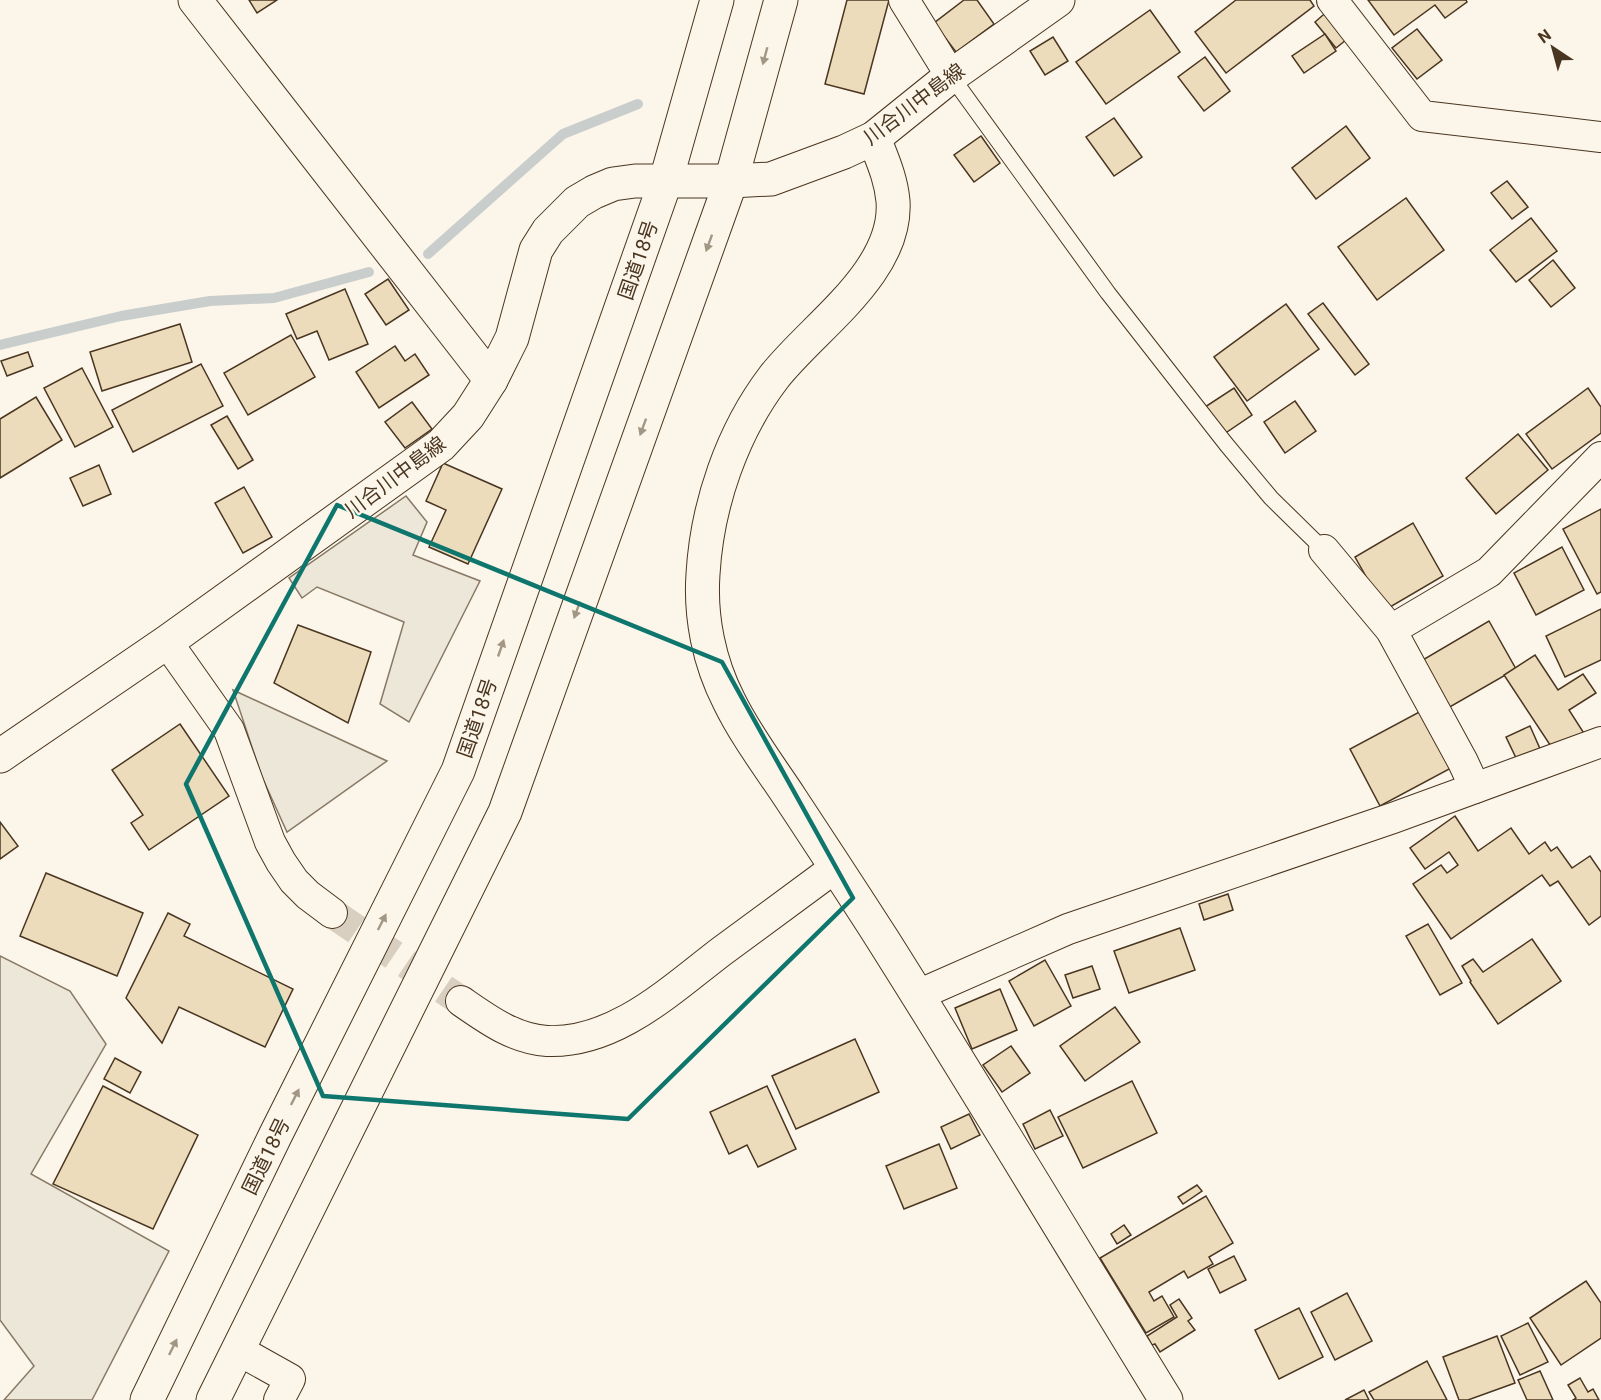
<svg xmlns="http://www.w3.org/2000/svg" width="1601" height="1400" font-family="Roboto,'Noto Sans JP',sans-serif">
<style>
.parking{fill:#ede7d9;stroke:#887966;stroke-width:1.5}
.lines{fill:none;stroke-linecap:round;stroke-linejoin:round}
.stream{stroke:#c9cecd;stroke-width:10}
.building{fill:#ecdcbc;stroke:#4a3520;stroke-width:1.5}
.minor-tunnel{stroke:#d8cfc1;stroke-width:30;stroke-dasharray:30 15;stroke-linecap:butt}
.service-casing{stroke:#4a3520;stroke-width:17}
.minor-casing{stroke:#4a3520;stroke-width:32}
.tertiary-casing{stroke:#4a3520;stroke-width:35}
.secondary-casing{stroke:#4a3520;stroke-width:35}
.trunk-casing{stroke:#4a3520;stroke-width:35}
.service{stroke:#fbf6e9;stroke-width:15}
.minor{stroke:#fbf6e9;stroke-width:30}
.tertiary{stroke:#fbf6e9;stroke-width:33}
.secondary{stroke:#fbf6e9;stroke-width:33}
.trunk{stroke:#fbf6e9;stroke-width:33}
.oneway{fill:#a29684}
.marked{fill:none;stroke:#0f766e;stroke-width:4.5;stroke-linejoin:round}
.labels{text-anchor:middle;stroke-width:4.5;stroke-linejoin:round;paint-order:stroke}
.street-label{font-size:20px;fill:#4a3520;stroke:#fbf6e9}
</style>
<rect width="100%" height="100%" fill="#fbf6e9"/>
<g class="parking">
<polygon points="406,496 427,522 413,555 480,581 409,722 380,704 404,622 317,587 302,598 289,578"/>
<polygon points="233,690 387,761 287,832 262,777"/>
<polygon points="0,956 70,991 106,1044 31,1174 169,1251 92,1400 4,1400 34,1366 0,1320"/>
</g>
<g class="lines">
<g class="stream">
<polyline points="428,254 563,134 638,104"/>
<polyline points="0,345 121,316 210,301 274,298 369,272"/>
</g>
</g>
<g class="building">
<polygon points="249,0 277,0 257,13"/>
<polygon points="847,0 889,0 864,94 825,84"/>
<polygon points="964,0 977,0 994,24 956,52 934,23"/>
<polygon points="1236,0 1310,0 1314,6 1226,73 1195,32"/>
<polygon points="1368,0 1466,0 1467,2 1445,18 1435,5 1394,35"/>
<polygon points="1330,9 1351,36 1336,48 1315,22"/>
<polygon points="1150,10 1180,52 1106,104 1076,62"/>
<polygon points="1417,29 1442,60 1417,79 1392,48"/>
<polygon points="1325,34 1336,51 1304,73 1292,56"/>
<polygon points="1053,37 1068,61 1045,75 1030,51"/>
<polygon points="1205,57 1230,91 1204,111 1178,77"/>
<polygon points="1114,118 1142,157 1114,176 1086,137"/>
<polygon points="1346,126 1370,158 1316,199 1292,168"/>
<polygon points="981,136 1000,163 974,182 954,155"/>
<polygon points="1507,181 1528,207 1512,219 1491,193"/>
<polygon points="1406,198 1444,250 1377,300 1338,247"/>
<polygon points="1531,218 1557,251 1516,282 1490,250"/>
<polygon points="1553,260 1575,288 1551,307 1529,280"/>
<polygon points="388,279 409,310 386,325 365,294"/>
<polygon points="345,289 368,344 329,360 317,331 297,339 286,314"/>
<polygon points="1323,303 1369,364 1355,375 1308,314"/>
<polygon points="1286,304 1319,349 1247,401 1214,357"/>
<polygon points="180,324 192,362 102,391 90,352"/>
<polygon points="291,335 315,377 248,415 224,373"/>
<polygon points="395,346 405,361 415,354 429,375 379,408 356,372"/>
<polygon points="28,352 33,366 7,376 1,361"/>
<polygon points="201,364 223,406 133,452 112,410"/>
<polygon points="82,368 113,427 75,447 44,388"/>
<polygon points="1234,388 1252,415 1224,434 1205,407"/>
<polygon points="1588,388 1601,407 1601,433 1552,469 1526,434"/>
<polygon points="36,397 62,440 0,478 0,419"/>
<polygon points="1295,401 1316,431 1285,453 1264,422"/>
<polygon points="412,402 432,429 405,448 385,422"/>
<polygon points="227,416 253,460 238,469 211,425"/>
<polygon points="1518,434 1548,470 1496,514 1466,478"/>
<polygon points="443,463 502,489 468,564 429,547 446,510 426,501"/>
<polygon points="99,465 111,494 83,506 70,478"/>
<polygon points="244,487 272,537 243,553 215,503"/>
<polygon points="1601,509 1601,592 1597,594 1563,529"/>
<polygon points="1413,523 1443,576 1385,610 1355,557"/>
<polygon points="1562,547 1584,590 1536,615 1514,573"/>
<polygon points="1601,609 1601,660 1565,677 1546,636"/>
<polygon points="1489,621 1516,669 1448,708 1421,661"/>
<polygon points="298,625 371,652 348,723 274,683"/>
<polygon points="1535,655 1558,690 1583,674 1596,693 1569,710 1587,738 1558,757 1504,675"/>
<polygon points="1423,710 1453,767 1380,806 1350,749"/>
<polygon points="180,724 229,796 149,850 131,823 143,815 112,770"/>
<polygon points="1530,726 1541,751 1518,762 1506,737"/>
<polygon points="1455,816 1478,851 1511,828 1529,854 1545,842 1551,851 1557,847 1572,868 1590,856 1601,872 1601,916 1589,925 1558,881 1550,886 1542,875 1451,939 1413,884 1441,865 1447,873 1458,865 1449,852 1425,869 1410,848"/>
<polygon points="0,822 18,846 0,859"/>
<polygon points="46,873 143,913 117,976 20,936"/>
<polygon points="1228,894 1233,910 1204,920 1199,904"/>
<polygon points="168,913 190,924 184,936 293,989 265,1047 179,1007 162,1043 126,998"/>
<polygon points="1428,924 1462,983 1440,995 1406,936"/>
<polygon points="1180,928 1195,970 1129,993 1114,951"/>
<polygon points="1532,939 1561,981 1498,1024 1470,982 1471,981 1462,966 1473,959 1483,972"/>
<polygon points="1045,960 1071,1006 1034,1026 1009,981"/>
<polygon points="1092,966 1100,989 1073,998 1065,975"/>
<polygon points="1000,989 1017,1030 972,1049 955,1008"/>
<polygon points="1115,1007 1140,1042 1085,1081 1060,1046"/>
<polygon points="855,1039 879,1092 796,1129 772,1076"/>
<polygon points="1011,1046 1030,1073 1002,1092 983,1065"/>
<polygon points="115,1058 141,1072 130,1093 104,1079"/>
<polygon points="1132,1081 1157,1133 1083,1168 1058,1117"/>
<polygon points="103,1086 198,1135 153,1229 53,1184"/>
<polygon points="767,1086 796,1149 758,1167 747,1145 729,1154 710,1112"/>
<polygon points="1050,1110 1063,1136 1035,1149 1023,1124"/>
<polygon points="969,1114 980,1135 951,1149 941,1127"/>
<polygon points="939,1144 957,1188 904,1209 886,1166"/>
<polygon points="1197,1185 1202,1191 1183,1204 1178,1197"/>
<polygon points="1206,1196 1233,1243 1209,1257 1213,1264 1188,1278 1184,1271 1149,1292 1154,1301 1162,1296 1174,1317 1146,1333 1100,1258"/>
<polygon points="1124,1225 1131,1235 1117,1244 1111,1234"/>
<polygon points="1234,1256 1246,1280 1220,1293 1208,1269"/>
<polygon points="1586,1281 1601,1303 1601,1338 1561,1365 1530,1318"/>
<polygon points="1347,1293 1372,1341 1335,1360 1311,1312"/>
<polygon points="1179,1299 1192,1318 1188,1321 1195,1330 1160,1352 1155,1344 1152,1345 1147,1336 1177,1317 1170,1305"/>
<polygon points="1299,1308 1323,1357 1279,1379 1255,1330"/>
<polygon points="1528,1323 1548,1362 1520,1375 1501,1336"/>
<polygon points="1497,1336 1515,1383 1468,1400 1459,1400 1443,1357"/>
<polygon points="1427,1361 1447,1400 1374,1400 1369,1392"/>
<polygon points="1540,1371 1553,1400 1527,1400 1518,1380"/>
<polygon points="1580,1378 1588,1392 1593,1389 1599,1400 1573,1400 1576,1398 1568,1385"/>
<polygon points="1364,1390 1369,1400 1345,1400"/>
</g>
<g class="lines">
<polyline class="minor-tunnel" points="332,913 461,1001"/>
<g class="service-casing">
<polyline id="service" points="951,76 1108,293 1226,444 1271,498 1324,550"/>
</g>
<g class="minor-casing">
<g id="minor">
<polyline points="904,0 951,76"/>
<polyline points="1332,0 1422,116 1601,137"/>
<polyline points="1324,550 1391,630 1463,762 1475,788"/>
<polyline points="1391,630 1489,572 1601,457"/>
<polyline points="167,642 229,730 270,842 281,862 294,881 308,895 332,913"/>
<polyline points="918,995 1068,929 1393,818 1601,742"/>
<path d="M461,1001C487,1019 514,1039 547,1041C615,1044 672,989 722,951C760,923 798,895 836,867"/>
<polyline points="238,1350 290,1379 279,1400"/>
</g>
</g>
<g class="tertiary-casing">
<g id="tertiary">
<polyline points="195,0 491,380"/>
<path d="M874,138C882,159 891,178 893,201C898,272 813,327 774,377C732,432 707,505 703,574C700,617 709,662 729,701C746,736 770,767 791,799C822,846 853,893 883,940C979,1092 1072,1247 1166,1400"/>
</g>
</g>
<g class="secondary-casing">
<polyline id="secondary" points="0,756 167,642 441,445 468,416 491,380 512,338 536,250 548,231 577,202 594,192 613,184 635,181 731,181 771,179 844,152 874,138 951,76 1058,0"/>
</g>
<g class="trunk-casing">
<g id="trunk">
<polyline points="147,1400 275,1136 458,771 666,180 717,0"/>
<polyline points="213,1400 505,812 731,181 781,0"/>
</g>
</g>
<use href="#service" class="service"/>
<use href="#minor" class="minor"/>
<use href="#tertiary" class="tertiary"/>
<use href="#secondary" class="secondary"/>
<use href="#trunk" class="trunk"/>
</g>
<defs><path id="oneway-solid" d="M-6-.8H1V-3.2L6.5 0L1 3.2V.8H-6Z" transform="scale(1.5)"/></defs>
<g class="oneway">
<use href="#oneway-solid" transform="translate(765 56) rotate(105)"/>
<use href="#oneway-solid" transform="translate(709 243) rotate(110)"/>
<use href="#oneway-solid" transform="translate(643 427) rotate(110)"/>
<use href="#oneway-solid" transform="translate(577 610) rotate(110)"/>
<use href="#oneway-solid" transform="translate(501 648) rotate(-71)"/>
<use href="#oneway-solid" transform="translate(382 922) rotate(-63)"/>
<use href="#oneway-solid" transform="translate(295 1097) rotate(-63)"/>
<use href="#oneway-solid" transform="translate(173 1347) rotate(-64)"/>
</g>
<path class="marked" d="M337,505L722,662L853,898L628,1119L323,1096L186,784Z"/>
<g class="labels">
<g class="street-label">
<text transform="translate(914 104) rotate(-37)" y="7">川合川中島線</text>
<text transform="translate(638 260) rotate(-71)" y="7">国道18号</text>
<text transform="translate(395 477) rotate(-37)" y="7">川合川中島線</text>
<text transform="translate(477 718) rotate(-71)" y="7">国道18号</text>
<text transform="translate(266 1156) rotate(-64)" y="7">国道18号</text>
</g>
</g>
<g transform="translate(1553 48) rotate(324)" stroke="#fbf6e9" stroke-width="4.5" paint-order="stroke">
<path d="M0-4.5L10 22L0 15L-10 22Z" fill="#4a3520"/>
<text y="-9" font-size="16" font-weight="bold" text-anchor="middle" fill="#4a3520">N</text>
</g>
</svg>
